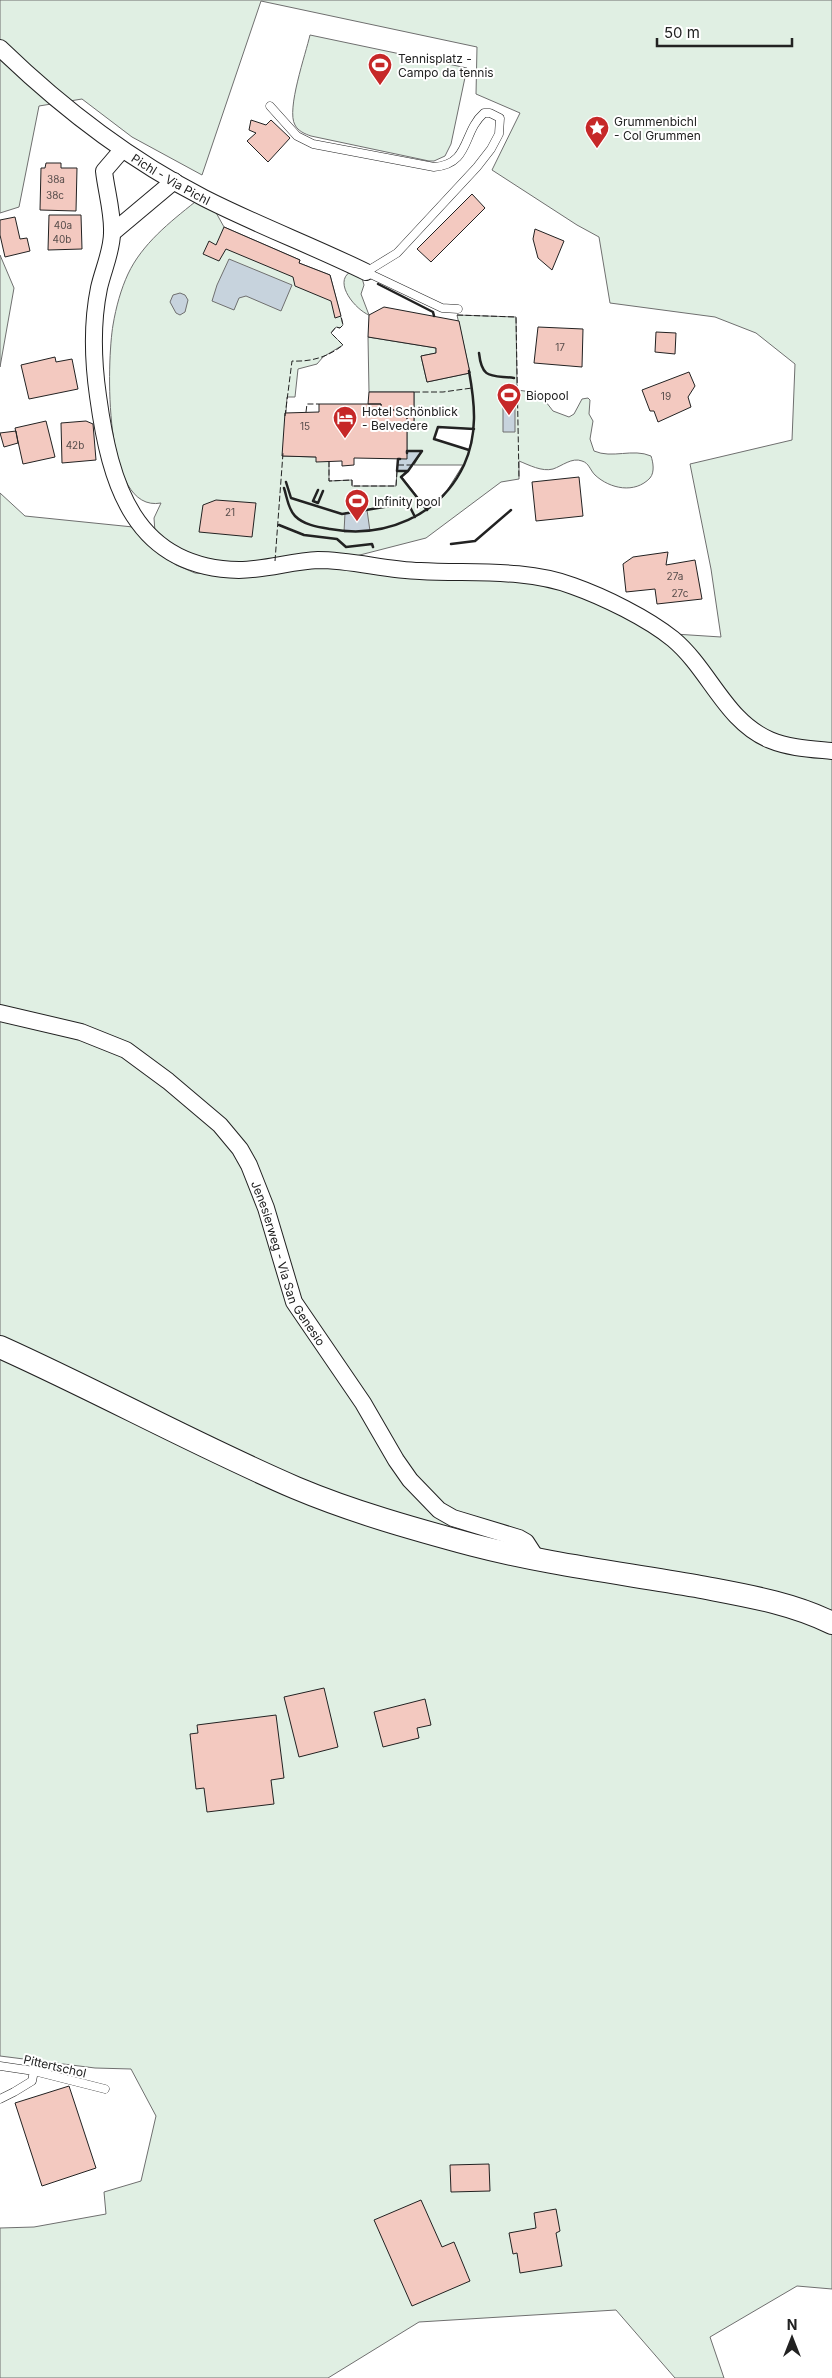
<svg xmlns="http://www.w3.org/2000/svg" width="832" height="2378" viewBox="0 0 832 2378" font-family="Inter,sans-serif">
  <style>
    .green { fill: #e0efe3; stroke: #6f6f6f; fill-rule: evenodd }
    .water { fill: #c7d3dd; stroke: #6f6f6f }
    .building { fill: #f3c9c0; stroke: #222 }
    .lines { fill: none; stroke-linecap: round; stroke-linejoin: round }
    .service-casing { stroke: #222; stroke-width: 9 }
    .minor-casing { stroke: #222; stroke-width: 18 }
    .secondary-casing { stroke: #222; stroke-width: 24 }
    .service { stroke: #fff; stroke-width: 8 }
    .minor { stroke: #fff; stroke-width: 16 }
    .secondary { stroke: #fff; stroke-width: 22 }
    .fence { stroke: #222; stroke-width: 1; stroke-dasharray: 6 2.5; stroke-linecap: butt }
    .wall { stroke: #222; stroke-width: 2.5 }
    .labels { text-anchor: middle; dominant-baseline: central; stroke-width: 4; stroke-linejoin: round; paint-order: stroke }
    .number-label { font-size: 10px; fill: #564c4a }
    .poi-label { font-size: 12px; fill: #222; stroke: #fff; text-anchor: start }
    .street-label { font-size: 12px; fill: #222; stroke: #fff }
  </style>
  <rect width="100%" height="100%" fill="#fff"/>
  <!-- green -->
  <path class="green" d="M0,0H832V2289L797,2286L710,2337L724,2378H675L616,2310L419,2322L328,2378H0V2228L34,2227L106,2214L104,2192L141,2181L156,2116L131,2069L95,2068L0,2056V493L25,516L133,527L161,554L176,565L195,573L220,575L304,565L535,582L562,588L659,633L721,637L711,569L690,464L792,440L795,364L756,333L715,317L610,303L599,237L577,225L492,170L520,113L476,94L477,47L261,1L202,175L132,137L82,99L39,106L19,207L0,213Z
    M310,35L467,68L451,144L445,156L434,161H429L311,136C305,134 298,131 295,125C286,110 306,53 310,35Z
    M195,202L214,209L224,227L300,260L299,263L330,275L343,325L340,328L336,327L331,333L343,345L323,357L317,364L298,369L295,397H287L283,456L316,457L329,461V481L352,480V486H396L397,471H408L402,477L428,510L443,497L463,465H414L422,451H407V428L414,427V392H369L368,337L436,348V353L421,356L427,382L470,373L457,315L516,317L517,390L532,392L546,402L553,411L569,417L574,414L582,399L588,398L590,400L589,414L593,421L590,439L594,451C612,459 633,448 651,456C653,462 655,472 650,478C635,494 610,489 595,475C590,470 589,463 582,461C572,457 562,466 553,469C542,472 529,465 519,461V479L501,482L426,538L356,556L242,564L217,561L183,552L155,532L154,518L161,503C102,514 107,360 113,325C116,307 121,289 128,274C142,244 170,222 195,202ZM438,427L474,429L469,450L434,439Z
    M0,255L14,288L0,367Z
    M350,272L362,278L364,285L361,294L369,315C356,310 333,283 350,272Z"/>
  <!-- water -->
  <path class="water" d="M229,259L292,285L281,311L246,296L239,298L234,310L212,301L217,285Z
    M180,293L185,295L188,300L185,312L180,315L176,313L170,302L173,295Z
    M503,400H515V432H503Z
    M407,451H422L408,471H397L398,459Z
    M367,510L370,531L344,532L345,513Z"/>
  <!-- building -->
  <path class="building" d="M251,120L266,125L271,120L290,138L268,162L247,141L256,133L249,130Z
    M46,163H61V168H77L76,211L40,210L41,168H45Z
    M472,194L485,208L431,262L417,249Z
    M49,215H81L82,249L48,250Z
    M15,217L20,239L27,238L30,251L5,257L0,235V220Z
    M224,227L300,260L299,263L330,275L341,316L335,318L331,301L295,286L293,277L226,249L219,261L203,254L209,241L216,245Z
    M535,229L564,241L552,270L538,258L533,239Z
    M384,307L459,321L470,373L427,382L421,356L436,353V348L368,337L369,315Z
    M538,327L583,329L582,367L534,363Z
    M656,332L676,333L675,354L655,352Z
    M55,357L56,362L72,359L78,389L29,399L21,365Z
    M689,372L695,386L688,397L691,407L658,422L654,411H650L642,390Z
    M369,392H414V427L407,428V410H381V404H368Z
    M319,404H381V410H407V459L354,458V465L342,466V461L316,462V457L282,456L285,413L319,412Z
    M46,421L55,457L23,464L15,428Z
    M86,421L93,424L96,460L62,463L61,423Z
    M16,431L18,443L4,447L0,433Z
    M579,477L583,516L536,521L532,482Z
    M216,500L256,503L252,537L199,532L203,505Z
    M668,552L666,565L695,560L702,599L657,604L655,589L626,592L623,564L633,557Z
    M324,1688L338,1747L299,1757L284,1697Z
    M425,1699L431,1725L417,1728L419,1738L383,1747L374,1712Z
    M276,1715L284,1778L271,1780L274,1804L207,1812L204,1788L196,1789L190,1734L198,1733L197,1725Z
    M69,2086L96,2168L42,2186L15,2103Z
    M489,2164L490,2191L451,2192L450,2165Z
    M421,2200L442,2247L454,2242L470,2281L412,2306L374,2220Z
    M556,2209L560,2231L556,2233L562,2266L520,2273L517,2253L513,2254L509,2233L536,2228L534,2213Z"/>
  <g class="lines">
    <defs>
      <path id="service" d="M270,106L297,136L313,144L434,167C471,164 462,132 484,113H490L500,118L499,134L491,149L477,167L397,253L366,272
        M366,272L442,308L458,309
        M0,2066L34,2071L105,2089
        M0,2099L14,2092L32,2081L34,2071"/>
      <g id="minor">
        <path id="s1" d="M0,48C61,107 128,159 204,198C257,225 313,246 366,272"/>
        <path d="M122,150L104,171C106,190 113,213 112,233C112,251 103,270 99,288C92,322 93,361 98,396C110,484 134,568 239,570C266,570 292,561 318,560C352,560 386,570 420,571C470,574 525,568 573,586C604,597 647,618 673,639C710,670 725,721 770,740C789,748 812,749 832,751"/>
        <path d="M112,233L174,181"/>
        <path id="s2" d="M0,1013L81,1032L126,1050L168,1081L220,1125L240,1149L249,1165L266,1208L294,1302L363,1403L396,1460L410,1480L439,1510L453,1518L519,1538L526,1542L537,1559"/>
      </g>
      <path id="secondary" d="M0,1347C100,1392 196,1445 296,1488C353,1512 414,1529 473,1545C546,1564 622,1573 696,1586C742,1595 790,1602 832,1623"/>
    </defs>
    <!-- service casing -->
    <use href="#service" class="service-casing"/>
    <!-- minor casing -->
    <use href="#minor" class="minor-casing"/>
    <!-- secondary casing -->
    <use href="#secondary" class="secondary-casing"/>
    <!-- service -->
    <use href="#service" class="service"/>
    <!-- minor -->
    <use href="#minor" class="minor"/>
    <!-- secondary -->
    <use href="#secondary" class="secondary"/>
    <!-- fence -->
    <path class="fence" d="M457,315L516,317L519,479
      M414,392H443L472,388
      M306,412L307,404H319
      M285,416L292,361C311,362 328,357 343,345L331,333L336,327L340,328L343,325L341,316
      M329,461V481L352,480V486H396L397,471H408
      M398,465H414
      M275,561L283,453"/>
    <!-- wall -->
    <path class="wall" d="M378,284L433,312L434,316
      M479,353C482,380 491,375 514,378
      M469,450L434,439L438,427L474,429
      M407,453V451H422L408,471
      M400,459H398L397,471H408L401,477L427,510
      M286,482L291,498L342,514L408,503L415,517
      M284,488C287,497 288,509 295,516C304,525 318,527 330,529C384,539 440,516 464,465C478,434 475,404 469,371
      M318,490L313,501L318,503L323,491
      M279,525L304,535L337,539L346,547L372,544L373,547
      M451,544L475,541L511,510"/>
  </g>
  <!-- icons -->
  <defs>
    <symbol id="stadium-pin" viewBox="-11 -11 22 30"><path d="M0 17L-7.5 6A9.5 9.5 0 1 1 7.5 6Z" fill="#c62828" stroke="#fff"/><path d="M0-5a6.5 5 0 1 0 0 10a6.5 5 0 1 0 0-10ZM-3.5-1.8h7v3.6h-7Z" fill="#fff"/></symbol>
    <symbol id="sight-pin" viewBox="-11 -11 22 30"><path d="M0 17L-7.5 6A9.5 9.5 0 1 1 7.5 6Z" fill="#c62828" stroke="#fff"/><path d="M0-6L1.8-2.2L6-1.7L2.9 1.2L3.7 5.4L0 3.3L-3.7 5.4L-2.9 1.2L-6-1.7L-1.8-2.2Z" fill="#fff"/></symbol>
    <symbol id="hotel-pin" viewBox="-11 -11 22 30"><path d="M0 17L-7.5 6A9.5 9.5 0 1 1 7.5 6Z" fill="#c62828" stroke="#fff"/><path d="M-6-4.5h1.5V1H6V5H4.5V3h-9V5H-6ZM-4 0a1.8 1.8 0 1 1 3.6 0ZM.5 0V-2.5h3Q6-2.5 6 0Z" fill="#fff"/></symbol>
  </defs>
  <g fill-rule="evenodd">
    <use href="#stadium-pin" x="366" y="51" width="28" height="38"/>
    <use href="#sight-pin" x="583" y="114" width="28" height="38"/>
    <use href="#stadium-pin" x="495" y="381" width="28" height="38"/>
    <use href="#hotel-pin" x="331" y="404" width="28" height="38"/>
    <use href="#stadium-pin" x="343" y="487" width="28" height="38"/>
  </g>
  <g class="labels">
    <!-- number labels -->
    <g class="number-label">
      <text x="56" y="179">38a</text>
      <text x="55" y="195">38c</text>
      <text x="63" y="225">40a</text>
      <text x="62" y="239">40b</text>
      <text x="560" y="347">17</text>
      <text x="666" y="396">19</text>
      <text x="305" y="426">15</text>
      <text x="75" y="445">42b</text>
      <text x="230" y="512">21</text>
      <text x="675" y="576">27a</text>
      <text x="680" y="593">27c</text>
    </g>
    <!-- poi labels -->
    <g class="poi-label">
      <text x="398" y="58">Tennisplatz -<tspan x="398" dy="14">Campo da tennis</tspan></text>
      <text x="614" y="121">Grummenbichl<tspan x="614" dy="14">- Col Grummen</tspan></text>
      <text x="526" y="395">Biopool</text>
      <text x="362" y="411">Hotel Schönblick<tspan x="362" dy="14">- Belvedere</tspan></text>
      <text x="374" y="501">Infinity pool</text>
    </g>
    <!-- street labels -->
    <g class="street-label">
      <text stroke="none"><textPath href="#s1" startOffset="216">Pichl - Via Pichl</textPath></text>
      <text stroke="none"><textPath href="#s2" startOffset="408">Jenesierweg - Via San Genesio</textPath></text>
      <text transform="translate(55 2066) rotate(13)">Pittertschol</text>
    </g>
  </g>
  <!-- north arrow -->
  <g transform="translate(792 2338)" stroke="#ffffff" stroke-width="4" paint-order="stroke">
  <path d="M0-4L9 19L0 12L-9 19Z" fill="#222222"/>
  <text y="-8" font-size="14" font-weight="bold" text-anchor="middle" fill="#222222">N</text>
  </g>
  <!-- scale -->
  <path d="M657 38v8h135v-8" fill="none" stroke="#222222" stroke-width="2.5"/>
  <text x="664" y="38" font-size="15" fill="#222222" stroke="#ffffff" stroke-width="4" paint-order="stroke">50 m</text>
</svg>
